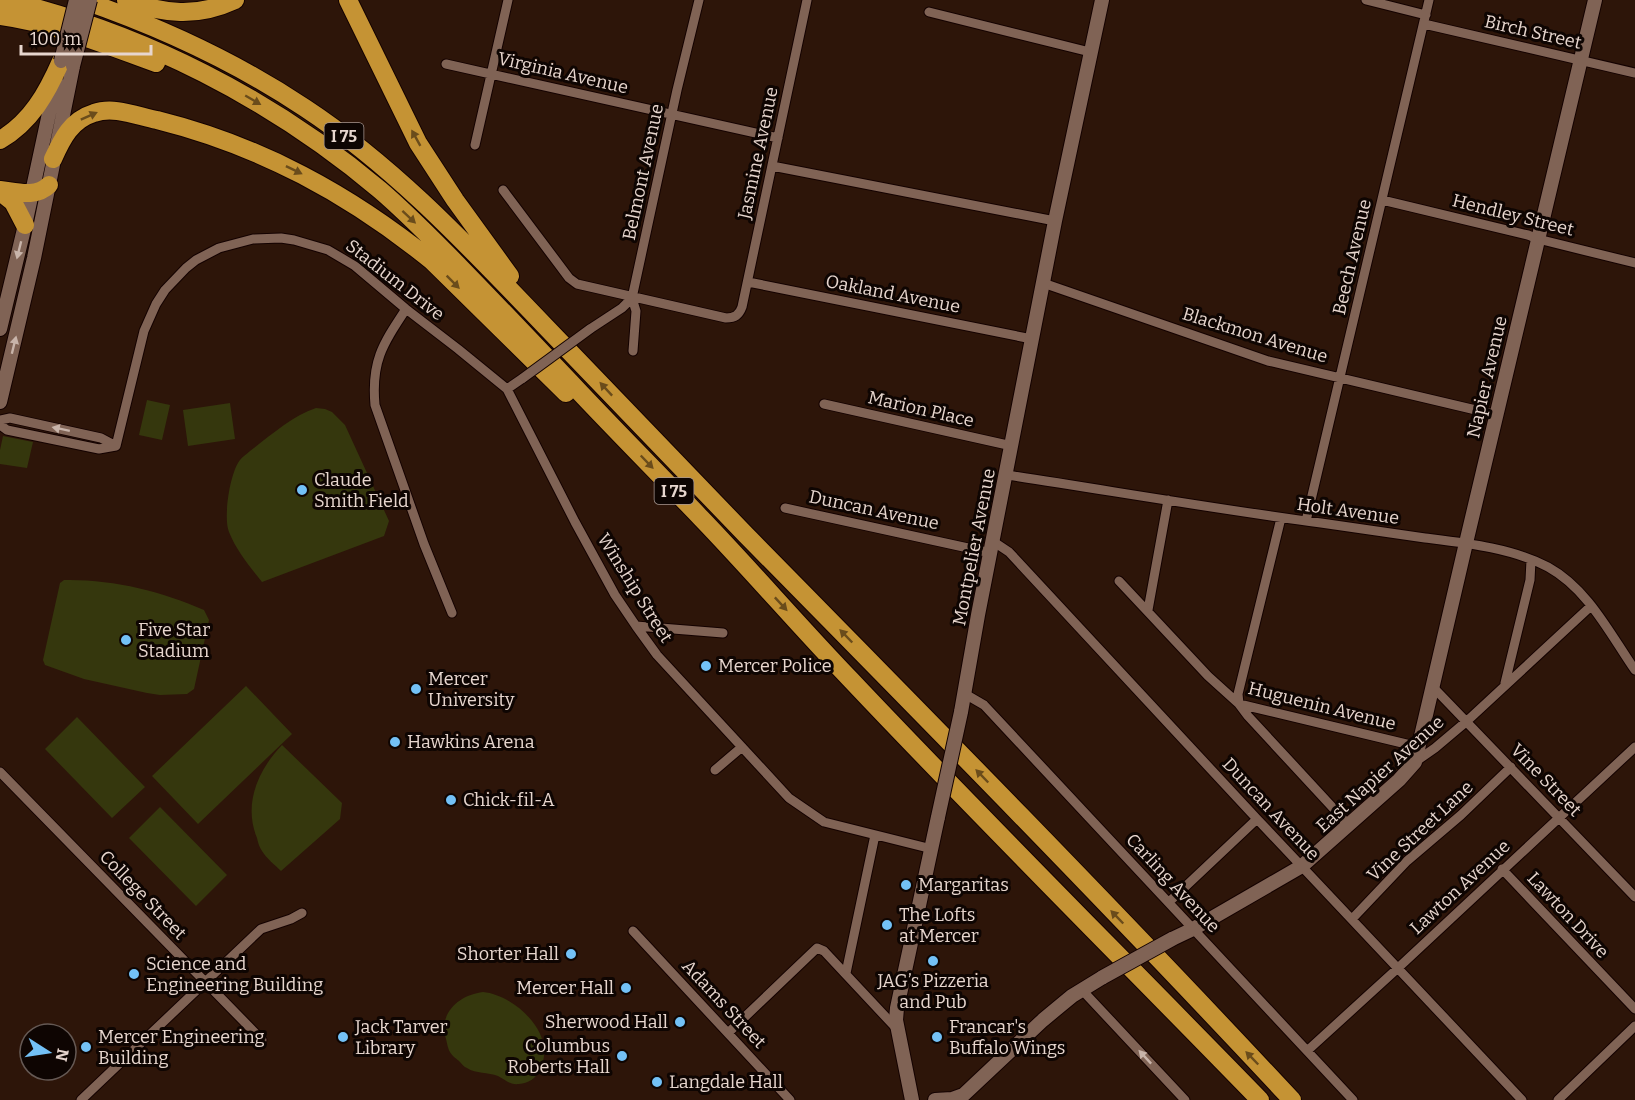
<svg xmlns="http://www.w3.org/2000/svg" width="1635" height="1100" viewBox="0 0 1635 1100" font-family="Bitter,serif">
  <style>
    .green { fill: #35370d }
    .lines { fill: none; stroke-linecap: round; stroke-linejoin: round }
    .street-casing { stroke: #140200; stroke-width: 11 }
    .secondary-casing { stroke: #140200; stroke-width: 16 }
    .highway-casing { stroke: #140200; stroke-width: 20 }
    .street { stroke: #806355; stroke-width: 9 }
    .secondary { stroke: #806355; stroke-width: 14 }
    .highway { stroke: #c59334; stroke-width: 18 }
    .street-bridge-casing { stroke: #140200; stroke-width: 11; stroke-linecap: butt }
    .secondary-bridge-casing { stroke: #140200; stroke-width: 16; stroke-linecap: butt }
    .street-bridge { stroke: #806355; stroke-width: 9 }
    .secondary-bridge { stroke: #806355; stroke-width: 14 }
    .oneway { fill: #6a4c1b }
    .oneway2 { fill: #c8b4aa }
    .poi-dot { fill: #73c1f6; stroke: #0e0502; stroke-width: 2 }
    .labels { text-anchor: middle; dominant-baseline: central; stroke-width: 6; stroke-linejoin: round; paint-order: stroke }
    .shield { fill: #0e0502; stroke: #a69791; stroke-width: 1.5 }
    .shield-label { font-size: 16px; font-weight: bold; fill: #e7d6ce }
    .street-label { font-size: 18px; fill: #e7d6ce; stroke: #0e0502 }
    .poi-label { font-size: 18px; fill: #e7d6ce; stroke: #0e0502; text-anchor: start }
  </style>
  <rect width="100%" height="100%" fill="#2d1509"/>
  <!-- green -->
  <path class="green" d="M147,400L170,405L162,440L139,435Z
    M230,403L235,439L188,446L183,410Z
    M316,408L325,409L332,412L345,425L389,521L384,536L262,582C250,567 236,550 229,532C223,518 230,472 240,460C242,457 247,454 250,451C270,436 292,416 316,408Z
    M3,436L33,442L27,468L0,464V450Z
    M64,580C112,579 161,591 204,610L209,620L194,689L187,694L160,695L147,693L84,679L45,665L43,660L60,583Z
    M246,686L292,734L198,824L152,776Z
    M77,717L145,787L112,818L45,749Z
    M282,745L342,803L340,819L281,871C275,865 266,858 262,851C259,847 258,842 257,838C243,804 258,770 282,745Z
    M160,807L227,875L196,906L129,838Z
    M483,992C515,995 558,1035 540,1069C536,1079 528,1083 519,1084C509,1085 506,1080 498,1076C488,1072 476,1074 467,1068C464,1067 462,1064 460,1062C457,1059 452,1056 450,1052C448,1049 447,1043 446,1039C438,1013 459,995 483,992Z"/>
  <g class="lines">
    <defs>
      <path id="street" d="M1366,0L1426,15
        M929,12L1090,52
        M1424,24L1635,73
        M446,64L778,138
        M475,145L508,0
        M772,166L1055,221
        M503,190L569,278L577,284L726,318C735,318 739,315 742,307L807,0
        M1382,200L1528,235L1538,239L1635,263
        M748,282L1032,339
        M1043,283L1268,361L1497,415
        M406,309C383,344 371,361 375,405L424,544L452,613
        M590,329L622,308L632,298
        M633,351L636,311L632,298L677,90L699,0
        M507,389L523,378
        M824,404L1012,446
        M0,420L10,418L101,438L116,446
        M0,425L7,430L99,449L116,446
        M116,446L144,331L156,304L165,290L186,268L196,260L219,248L253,239L281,238L294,240L328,250L355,266L406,309L458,349L507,389L575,522L615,595L636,626L657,655L789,798L824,822L932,849
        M1007,475C1112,491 1216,509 1321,523C1356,528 1390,533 1425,538C1465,543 1512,548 1548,567C1588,589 1610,634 1635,670
        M785,508L991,553
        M1281,518L1238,694L1239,704L1248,716L1334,809L1349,826
        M1306,521L1429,0
        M994,542L1009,552L1257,819L1522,1100
        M1119,581L1208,676L1239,704L1419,747
        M1148,610L1168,500
        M636,626L723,633
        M1505,683L1530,580L1531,560
        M1432,686L1635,897
        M965,694L984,705L1353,1100
        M1415,762L1435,748L1467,721L1591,606
        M715,770L742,747
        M0,772L262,1040
        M1502,869L1635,1009
        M1169,902L1257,819
        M1352,919L1407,861L1461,815L1511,767
        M633,931L790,1100
        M846,973L875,835
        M1082,990L1185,1100
        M728,1033L817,948L824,951L897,1029
        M1307,1051L1398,968L1635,747
        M81,1100L261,929L291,919L302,913
        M1558,1100L1635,1026"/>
      <path id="secondary" d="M0,329L25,225L56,81
        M0,402L34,258L73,66
        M961,712L978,615L1055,221L1102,0
        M1172,939L1193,929L1302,866L1399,780L1415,762L1466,543L1595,0
        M912,1100L896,1020L897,1008L938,817
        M935,1100L952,1099L963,1095
        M958,1100L1043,1020L1072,996L1103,977"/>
      <path id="highway" d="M5,0C143,33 272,99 380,190C408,214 434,241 460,267C497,305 534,344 571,383C614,429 658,473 701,518C752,571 800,627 851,680C985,822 1124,960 1260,1100
        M82,0C160,27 236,62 305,108C396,168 469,247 544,325C611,395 678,464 745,534C929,721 1113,908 1292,1100
        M126,0C164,14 196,18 235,0
        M348,0L418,143L455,200L510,276
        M0,16C53,23 106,45 156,63
        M0,140C31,122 47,93 61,61
        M53,159C62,139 71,120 94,113C114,106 137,116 157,120C261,146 349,194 432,261L566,393
        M0,190C17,192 36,198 49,185
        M0,192L13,202L25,225"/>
    </defs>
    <!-- street casing -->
    <use href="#street" class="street-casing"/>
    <!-- secondary casing -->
    <use href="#secondary" class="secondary-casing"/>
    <!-- highway casing -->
    <use href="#highway" class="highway-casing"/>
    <!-- street -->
    <use href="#street" class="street"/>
    <!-- secondary -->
    <use href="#secondary" class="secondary"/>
    <!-- highway -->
    <use href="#highway" class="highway"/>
    <defs>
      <path id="street-bridge" d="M523,378L590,329"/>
      <path id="secondary-bridge" d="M61,61L76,0
        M73,66L90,0
        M938,817L961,712
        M1103,977L1172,939"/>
    </defs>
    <!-- street-bridge casing -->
    <use href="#street-bridge" class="street-bridge-casing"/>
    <!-- secondary-bridge casing -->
    <use href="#secondary-bridge" class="secondary-bridge-casing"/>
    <!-- street-bridge -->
    <use href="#street-bridge" class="street-bridge"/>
    <!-- secondary-bridge -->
    <use href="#secondary-bridge" class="secondary-bridge"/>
  </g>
  <!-- one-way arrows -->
  <defs><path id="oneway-solid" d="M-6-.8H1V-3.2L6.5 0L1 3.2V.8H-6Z" transform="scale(1.5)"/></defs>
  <g class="oneway">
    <use href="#oneway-solid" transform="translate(253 100) rotate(30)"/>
    <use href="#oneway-solid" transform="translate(89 116) rotate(-24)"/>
    <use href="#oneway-solid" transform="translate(416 138) rotate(-119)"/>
    <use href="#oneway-solid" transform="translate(294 170) rotate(26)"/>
    <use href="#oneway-solid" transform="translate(409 217) rotate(43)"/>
    <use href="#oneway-solid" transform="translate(453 282) rotate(45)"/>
    <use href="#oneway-solid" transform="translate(606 389) rotate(-133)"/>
    <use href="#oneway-solid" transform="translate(647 462) rotate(46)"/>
    <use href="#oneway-solid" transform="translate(781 604) rotate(47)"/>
    <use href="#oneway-solid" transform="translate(846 636) rotate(-134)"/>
    <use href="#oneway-solid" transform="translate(982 776) rotate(-134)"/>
    <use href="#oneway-solid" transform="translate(1117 917) rotate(-134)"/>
    <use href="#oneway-solid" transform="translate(1252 1058) rotate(-134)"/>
  </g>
  <g class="oneway2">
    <use href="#oneway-solid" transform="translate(19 250) rotate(104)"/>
    <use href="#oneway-solid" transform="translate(14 345) rotate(-76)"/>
    <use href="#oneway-solid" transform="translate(61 429) rotate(-168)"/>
    <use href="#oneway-solid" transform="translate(1145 1057) rotate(-133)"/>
  </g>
  <!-- markers -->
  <g class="poi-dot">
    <circle cx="302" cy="490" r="6"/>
    <circle cx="126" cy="640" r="6"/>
    <circle cx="706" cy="666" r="6"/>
    <circle cx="416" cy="689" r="6"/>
    <circle cx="395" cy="742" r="6"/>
    <circle cx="451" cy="800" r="6"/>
    <circle cx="906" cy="885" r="6"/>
    <circle cx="887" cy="925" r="6"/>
    <circle cx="571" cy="954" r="6"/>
    <circle cx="933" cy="961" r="6"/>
    <circle cx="134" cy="974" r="6"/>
    <circle cx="626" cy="988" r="6"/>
    <circle cx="680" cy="1022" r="6"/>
    <circle cx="343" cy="1037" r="6"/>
    <circle cx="937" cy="1037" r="6"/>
    <circle cx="86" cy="1047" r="6"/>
    <circle cx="622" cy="1056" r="6"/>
    <circle cx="657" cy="1082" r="6"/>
  </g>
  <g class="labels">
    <!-- shield labels -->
    <g class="shield">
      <rect x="324.5" y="123" width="39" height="26" rx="4.5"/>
      <rect x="654.5" y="478" width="39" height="26" rx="4.5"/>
    </g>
    <g class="shield-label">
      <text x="344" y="136">I 75</text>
      <text x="674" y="491">I 75</text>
    </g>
    <!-- street labels -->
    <g class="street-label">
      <text transform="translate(1533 32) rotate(13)">Birch Street</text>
      <text transform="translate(563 73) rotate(13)">Virginia Avenue</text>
      <text transform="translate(758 153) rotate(-78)">Jasmine Avenue</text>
      <text transform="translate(643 172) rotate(-78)">Belmont Avenue</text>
      <text transform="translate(1513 215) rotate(14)">Hendley Street</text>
      <text transform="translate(1352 257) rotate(-77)">Beech Avenue</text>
      <text transform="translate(395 280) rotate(38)">Stadium Drive</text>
      <text transform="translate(893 294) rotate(11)">Oakland Avenue</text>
      <text transform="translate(1255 335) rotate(17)">Blackmon Avenue</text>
      <text transform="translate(1487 377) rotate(-77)">Napier Avenue</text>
      <text transform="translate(921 409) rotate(13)">Marion Place</text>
      <text transform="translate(874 510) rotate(12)">Duncan Avenue</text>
      <text transform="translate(1348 511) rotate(8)">Holt Avenue</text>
      <text transform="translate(974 547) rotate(-79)">Montpelier Avenue</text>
      <text transform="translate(635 588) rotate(58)">Winship Street</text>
      <text transform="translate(1322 706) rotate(14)">Huguenin Avenue</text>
      <text transform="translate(1380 774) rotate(-42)">East Napier Avenue</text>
      <text transform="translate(1546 780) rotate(46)">Vine Street</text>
      <text transform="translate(1271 809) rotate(47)">Duncan Avenue</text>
      <text transform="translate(1420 831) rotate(-43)">Vine Street Lane</text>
      <text transform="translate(1173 883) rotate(47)">Carling Avenue</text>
      <text transform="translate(1460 887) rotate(-43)">Lawton Avenue</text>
      <text transform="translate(143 895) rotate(46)">College Street</text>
      <text transform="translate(1568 915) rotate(47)">Lawton Drive</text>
      <text transform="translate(724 1004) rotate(47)">Adams Street</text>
    </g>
    <!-- poi labels -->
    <g class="poi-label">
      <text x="314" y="480">Claude<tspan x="314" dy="21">Smith Field</tspan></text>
      <text x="138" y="630">Five Star<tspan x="138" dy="21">Stadium</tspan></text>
      <text x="718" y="666">Mercer Police</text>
      <text x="428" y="679">Mercer<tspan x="428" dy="21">University</tspan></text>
      <text x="407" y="742">Hawkins Arena</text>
      <text x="463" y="800">Chick-fil-A</text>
      <text x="918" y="885">Margaritas</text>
      <text x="899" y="915">The Lofts<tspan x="899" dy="21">at Mercer</tspan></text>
      <text x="559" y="954" text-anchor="end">Shorter Hall</text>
      <text x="146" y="964">Science and<tspan x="146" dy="21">Engineering Building</tspan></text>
      <text x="933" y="981" text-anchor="middle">JAG’s Pizzeria<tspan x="933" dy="21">and Pub</tspan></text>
      <text x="614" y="988" text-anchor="end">Mercer Hall</text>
      <text x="668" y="1022" text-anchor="end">Sherwood Hall</text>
      <text x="355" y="1027">Jack Tarver<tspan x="355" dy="21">Library</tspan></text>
      <text x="949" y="1027">Francar's<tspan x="949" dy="21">Buffalo Wings</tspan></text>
      <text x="98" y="1037">Mercer Engineering<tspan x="98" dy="21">Building</tspan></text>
      <text x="610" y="1046" text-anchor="end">Columbus<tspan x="610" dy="21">Roberts Hall</tspan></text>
      <text x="669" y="1082">Langdale Hall</text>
    </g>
  </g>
  <!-- north arrow -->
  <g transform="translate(48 1052) rotate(102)"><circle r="28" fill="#0e0502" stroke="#655954" stroke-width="1.5"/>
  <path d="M0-4.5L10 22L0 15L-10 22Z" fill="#73c1f6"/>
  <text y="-9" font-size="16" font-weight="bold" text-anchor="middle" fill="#e7d6ce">N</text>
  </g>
  <!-- scale -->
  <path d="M21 45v9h130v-9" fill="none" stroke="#e7d6ce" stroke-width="3"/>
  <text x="30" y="45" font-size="18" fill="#e7d6ce" stroke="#0e0502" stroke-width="4.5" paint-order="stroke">100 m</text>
</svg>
